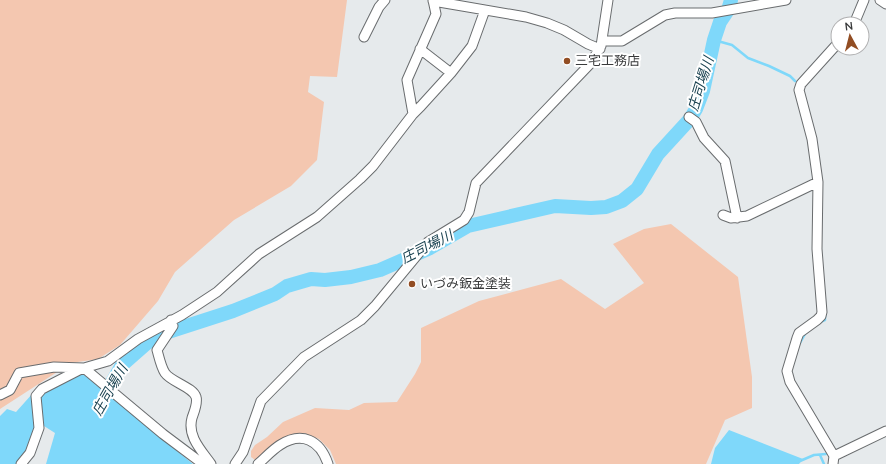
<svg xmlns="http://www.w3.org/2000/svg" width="886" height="464" viewBox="0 0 886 464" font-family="'Nunito Sans','Noto Sans JP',sans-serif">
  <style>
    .green { fill: #f4c7b0 }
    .water { fill: #7fd8fa }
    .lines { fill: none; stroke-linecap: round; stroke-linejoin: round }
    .stream { stroke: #7fd8fa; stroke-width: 2.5 }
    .river { stroke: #7fd8fa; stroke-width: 14 }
    .minor-casing { stroke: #696c6e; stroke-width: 11 }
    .minor { stroke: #fff; stroke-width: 9 }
    .poi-dot { fill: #924d23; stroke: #fff; stroke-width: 1.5 }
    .labels { text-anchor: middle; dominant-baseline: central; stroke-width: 4; stroke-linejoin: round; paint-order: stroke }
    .poi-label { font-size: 13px; fill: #393a3b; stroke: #fff; text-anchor: start }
    .water-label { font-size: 14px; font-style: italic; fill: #1b4351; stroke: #fff }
  </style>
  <rect width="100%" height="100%" fill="#e6eaec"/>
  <!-- green -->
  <path class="green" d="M0,0H347L337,77L310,76L308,92L324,102L317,160L291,186L234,220L175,272L158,301L120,345L98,359L71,363L0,409Z
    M671,224L738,277L752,377V408L725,420L706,464H336L330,450L319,439L304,433L280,441L255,460L251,457V451L255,445L267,437L283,422L315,408L349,410L364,403L397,402L415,374L421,362V328L479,301L561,279L605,309L644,283L613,244L644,229Z"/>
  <!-- water -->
  <path class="water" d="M83,374L193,464H46L55,433L44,426L40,398L48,388Z
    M33,393L36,429L26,451L16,464H0V416L7,409L16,412Z
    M729,430L803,459L799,464H711L715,448Z"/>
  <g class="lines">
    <!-- stream -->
    <path class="stream" d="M714,40L732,45L748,58L769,66L790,76L795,81
      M820,322L825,320V315
      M800,343L805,334
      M820,455L824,464
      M800,461L814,455L826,454"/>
    <!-- river -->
    <path class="river" d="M102,400L122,365L147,343L165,333L233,311L275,294L287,286L311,279L325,280L351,277L380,270L430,248L468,226L555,206L591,208L606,207L622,201L637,189L658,154L690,119L696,109L703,91L714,40L720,22L728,10L731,0"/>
    <defs>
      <path id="minor" d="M880,0L886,4
        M433,1L526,17L547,23L564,30L588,44L600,49
        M854,24L864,0
        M364,37L379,7L385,0
        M602,41H622L665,15L675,13H712L786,0
        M420,49L451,73
        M413,114L421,106L451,73L472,46L485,10
        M689,117L696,122L704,138L725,161L737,218
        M723,215L731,218L747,216L818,182
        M171,320L173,326L157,350C159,357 161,367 165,373C171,382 193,387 196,397C198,403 194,412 192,418C187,436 201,450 211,464
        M84,368L163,434L203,464
        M0,395L10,390L19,373L54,367L84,368L108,361L138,339L182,315L217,292L259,254L317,217L360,179L373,166L413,114L407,80L436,14L433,0
        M834,456L886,431
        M21,464L30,453L39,428L36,396L42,389L83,368
        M235,464L243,452L261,401L304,357L361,320L375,306L428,242L464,220L469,212L476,183L590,64L601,46L608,0
        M258,464C265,458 272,450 280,445C302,431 320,440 328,464
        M833,464L834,456L790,382L787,371L797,338L799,333L817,320L821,316L822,312L817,249L818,182L812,139L799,90L801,84L838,43"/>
    </defs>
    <!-- minor casing -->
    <use href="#minor" class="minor-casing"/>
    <!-- minor -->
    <use href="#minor" class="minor"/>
  </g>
  <!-- markers -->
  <g class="poi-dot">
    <circle cx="567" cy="61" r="4"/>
    <circle cx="412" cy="284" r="4"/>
  </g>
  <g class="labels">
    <!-- poi labels -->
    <g class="poi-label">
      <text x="575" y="61">三宅工務店</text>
      <text x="420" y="284">いづみ鈑金塗装</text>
    </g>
    <!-- water labels -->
    <g class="water-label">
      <text transform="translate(701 84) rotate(-73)">庄司場川</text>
      <text transform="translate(427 247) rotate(-27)">庄司場川</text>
      <text transform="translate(110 390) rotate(-60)">庄司場川</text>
    </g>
  </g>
  <!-- north arrow -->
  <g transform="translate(850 36) rotate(353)"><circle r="19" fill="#ffffff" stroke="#b0b0b1"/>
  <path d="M0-3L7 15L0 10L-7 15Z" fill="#924d23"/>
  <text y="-6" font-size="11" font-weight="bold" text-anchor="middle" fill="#393a3b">N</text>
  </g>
</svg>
